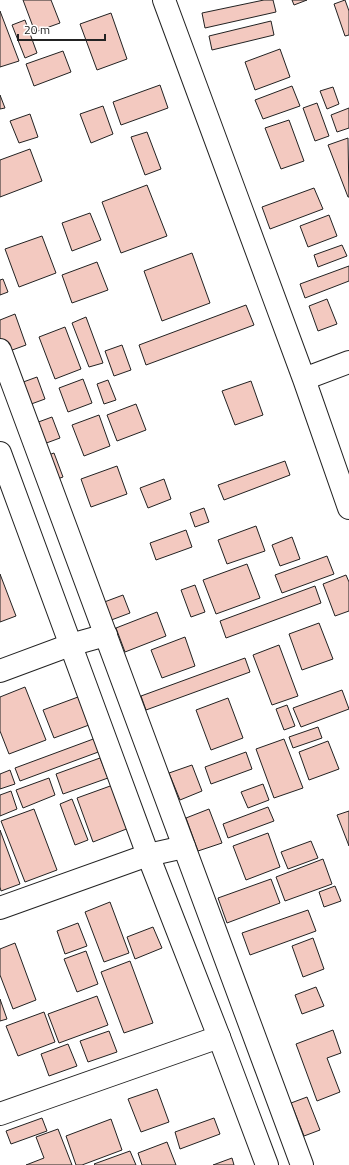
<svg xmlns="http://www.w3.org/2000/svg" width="349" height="1165" viewBox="0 0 349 1165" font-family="'Titillium Web',sans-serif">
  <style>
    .building { fill: #f3c9c0; stroke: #222 }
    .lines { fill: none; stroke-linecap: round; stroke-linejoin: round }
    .street-casing { stroke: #222; stroke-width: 24 }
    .secondary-casing { stroke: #222; stroke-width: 24 }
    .street { stroke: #fff; stroke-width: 22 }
    .secondary { stroke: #fff; stroke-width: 22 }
  </style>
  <rect width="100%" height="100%" fill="#fff"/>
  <!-- building -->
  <path class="building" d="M23,0H51L60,23L35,32Z
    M264,0H273L276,12L205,28L202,13Z
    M292,0H307L294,5Z
    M345,0L349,11V35L345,36L334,4Z
    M0,11L19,61L0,67Z
    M111,13L127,59L97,70L80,24Z
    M25,20L37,53L25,58L12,25Z
    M271,21L274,35L212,50L209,36Z
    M280,49L290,77L255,90L245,62Z
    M63,51L71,72L34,86L26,64Z
    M160,85L168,108L121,125L113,102Z
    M292,86L300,106L263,119L255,100Z
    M333,87L339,104L327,109L320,91Z
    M0,95L5,108L0,109Z
    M317,103L329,136L315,141L303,108Z
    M103,106L113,134L91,143L80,114Z
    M349,108V128L337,132L331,115Z
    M30,114L38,137L19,143L10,121Z
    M289,120L304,161L281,169L265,128Z
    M147,132L161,169L145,175L131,137Z
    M348,138L349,197H348L328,145Z
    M30,149L42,181L0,197V160Z
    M147,185L167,236L121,253L102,202Z
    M314,188L323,209L270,229L262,207Z
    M90,213L101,240L72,251L62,223Z
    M329,215L337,236L308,247L300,226Z
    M42,236L56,273L19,287L5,249Z
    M342,245L347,256L318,267L314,255Z
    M192,253L210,303L162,321L144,271Z
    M97,262L108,290L72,303L62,275Z
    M349,266V281L305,298L300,284Z
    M3,279L8,292L0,295V280Z
    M327,299L337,324L318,331L309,306Z
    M246,305L254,325L146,365L139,345Z
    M15,314L26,345L4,353L0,344V320Z
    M86,317L103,363L89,367L72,323Z
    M65,327L81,369L55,379L39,337Z
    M122,345L131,370L114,376L105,351Z
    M37,377L45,399L23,407L15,385Z
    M83,379L92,403L68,412L59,388Z
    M108,380L116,400L104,404L97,384Z
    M251,381L263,415L235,425L222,391Z
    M136,404L146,430L117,441L107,415Z
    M99,415L110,446L84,456L72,425Z
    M52,417L60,438L41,445L33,424Z
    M54,453L63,477L49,482L40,458Z
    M285,461L290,475L224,500L218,485Z
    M117,466L127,494L91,507L81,479Z
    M164,479L171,499L148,508L140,488Z
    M204,508L209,522L195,527L190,513Z
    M256,526L265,551L227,564L218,540Z
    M186,530L192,547L156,560L150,543Z
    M292,537L300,559L280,566L272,545Z
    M327,556L334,574L282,593L275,575Z
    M247,564L260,598L216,614L203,580Z
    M0,574L16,616L0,622Z
    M346,575L349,582V611L335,616L323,584Z
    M195,585L205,612L191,617L181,590Z
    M315,586L321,603L226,638L220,621Z
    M123,595L130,613L106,622L99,604Z
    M157,612L166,636L125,652L116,628Z
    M319,623L333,659L302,670L289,634Z
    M185,637L195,666L162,678L151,650Z
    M279,645L298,696L272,705L253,655Z
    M245,658L250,672L146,710L141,696Z
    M25,687L46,740L9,754L0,731V697Z
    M342,690L349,709L301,727L293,708Z
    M78,697L89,725L54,738L43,710Z
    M228,698L243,738L211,750L196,710Z
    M287,705L295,726L284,730L276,709Z
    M318,727L322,738L293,748L289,737Z
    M96,738L101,751L20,781L15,768Z
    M284,739L303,788L274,798L256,749Z
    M328,741L339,769L309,780L299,752Z
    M246,752L252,769L211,784L205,767Z
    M100,758L108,778L63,794L56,774Z
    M192,765L202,791L180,800L169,773Z
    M10,770L15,784L0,789V774Z
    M49,778L55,795L23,808L16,790Z
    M263,784L269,800L248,808L241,792Z
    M113,785L129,828L93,842L77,798Z
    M11,791L17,809L0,816V795Z
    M72,799L88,840L75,845L60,804Z
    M268,807L274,821L228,838L223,824Z
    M34,809L57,870L25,882L1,821Z
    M209,809L222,843L198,851L186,818Z
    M349,811V846L337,815Z
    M0,830L20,884L1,891L0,887Z
    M268,833L280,867L246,880L233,846Z
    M311,841L318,858L288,869L281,852Z
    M323,859L332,884L285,901L276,877Z
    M271,879L280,903L227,923L218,898Z
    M335,886L341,901L324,907L319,892Z
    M110,902L129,953L104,962L85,912Z
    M308,910L316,931L250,955L242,933Z
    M78,923L87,946L65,954L57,931Z
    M153,927L162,948L135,959L127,937Z
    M313,938L324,969L303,977L292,946Z
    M15,943L36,1000L13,1009L0,975V949Z
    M86,951L98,984L77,992L64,959Z
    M130,961L153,1023L124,1033L101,972Z
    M316,987L324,1006L302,1014L295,995Z
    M97,996L108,1025L59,1043L48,1014Z
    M0,999L7,1019L0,1021Z
    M44,1012L55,1042L18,1056L6,1026Z
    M333,1030L341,1053L327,1058L340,1092L317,1101L296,1044Z
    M109,1031L117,1052L88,1062L80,1041Z
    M68,1044L77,1066L49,1076L41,1054Z
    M157,1089L169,1122L141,1132L128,1099Z
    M307,1097L320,1130L304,1136L291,1103Z
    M42,1118L47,1131L11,1144L6,1131Z
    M214,1118L220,1134L180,1149L175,1132Z
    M111,1119L122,1150L82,1165H76L66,1136Z
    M58,1129L72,1165H26L44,1158L36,1137Z
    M167,1142L176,1165H142L138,1153Z
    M130,1151L136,1165H95L94,1164Z
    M232,1158L234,1165H213Z"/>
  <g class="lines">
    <defs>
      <path id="street" d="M164,0L304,379L349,508
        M304,379L349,362
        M0,671L70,645L106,635
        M0,908L148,855L184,847
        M0,1114L219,1037"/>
      <path id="secondary" d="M0,350L302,1165
        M0,453L148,855L219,1037L267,1165"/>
    </defs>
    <!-- street casing -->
    <use href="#street" class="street-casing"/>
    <!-- secondary casing -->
    <use href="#secondary" class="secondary-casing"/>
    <!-- street -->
    <use href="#street" class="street"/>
    <!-- secondary -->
    <use href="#secondary" class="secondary"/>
  </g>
  <!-- scale -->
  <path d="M18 34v6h87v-6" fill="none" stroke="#222222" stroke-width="2"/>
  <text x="24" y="34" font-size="12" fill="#222222" stroke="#ffffff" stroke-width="3" paint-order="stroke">20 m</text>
</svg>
